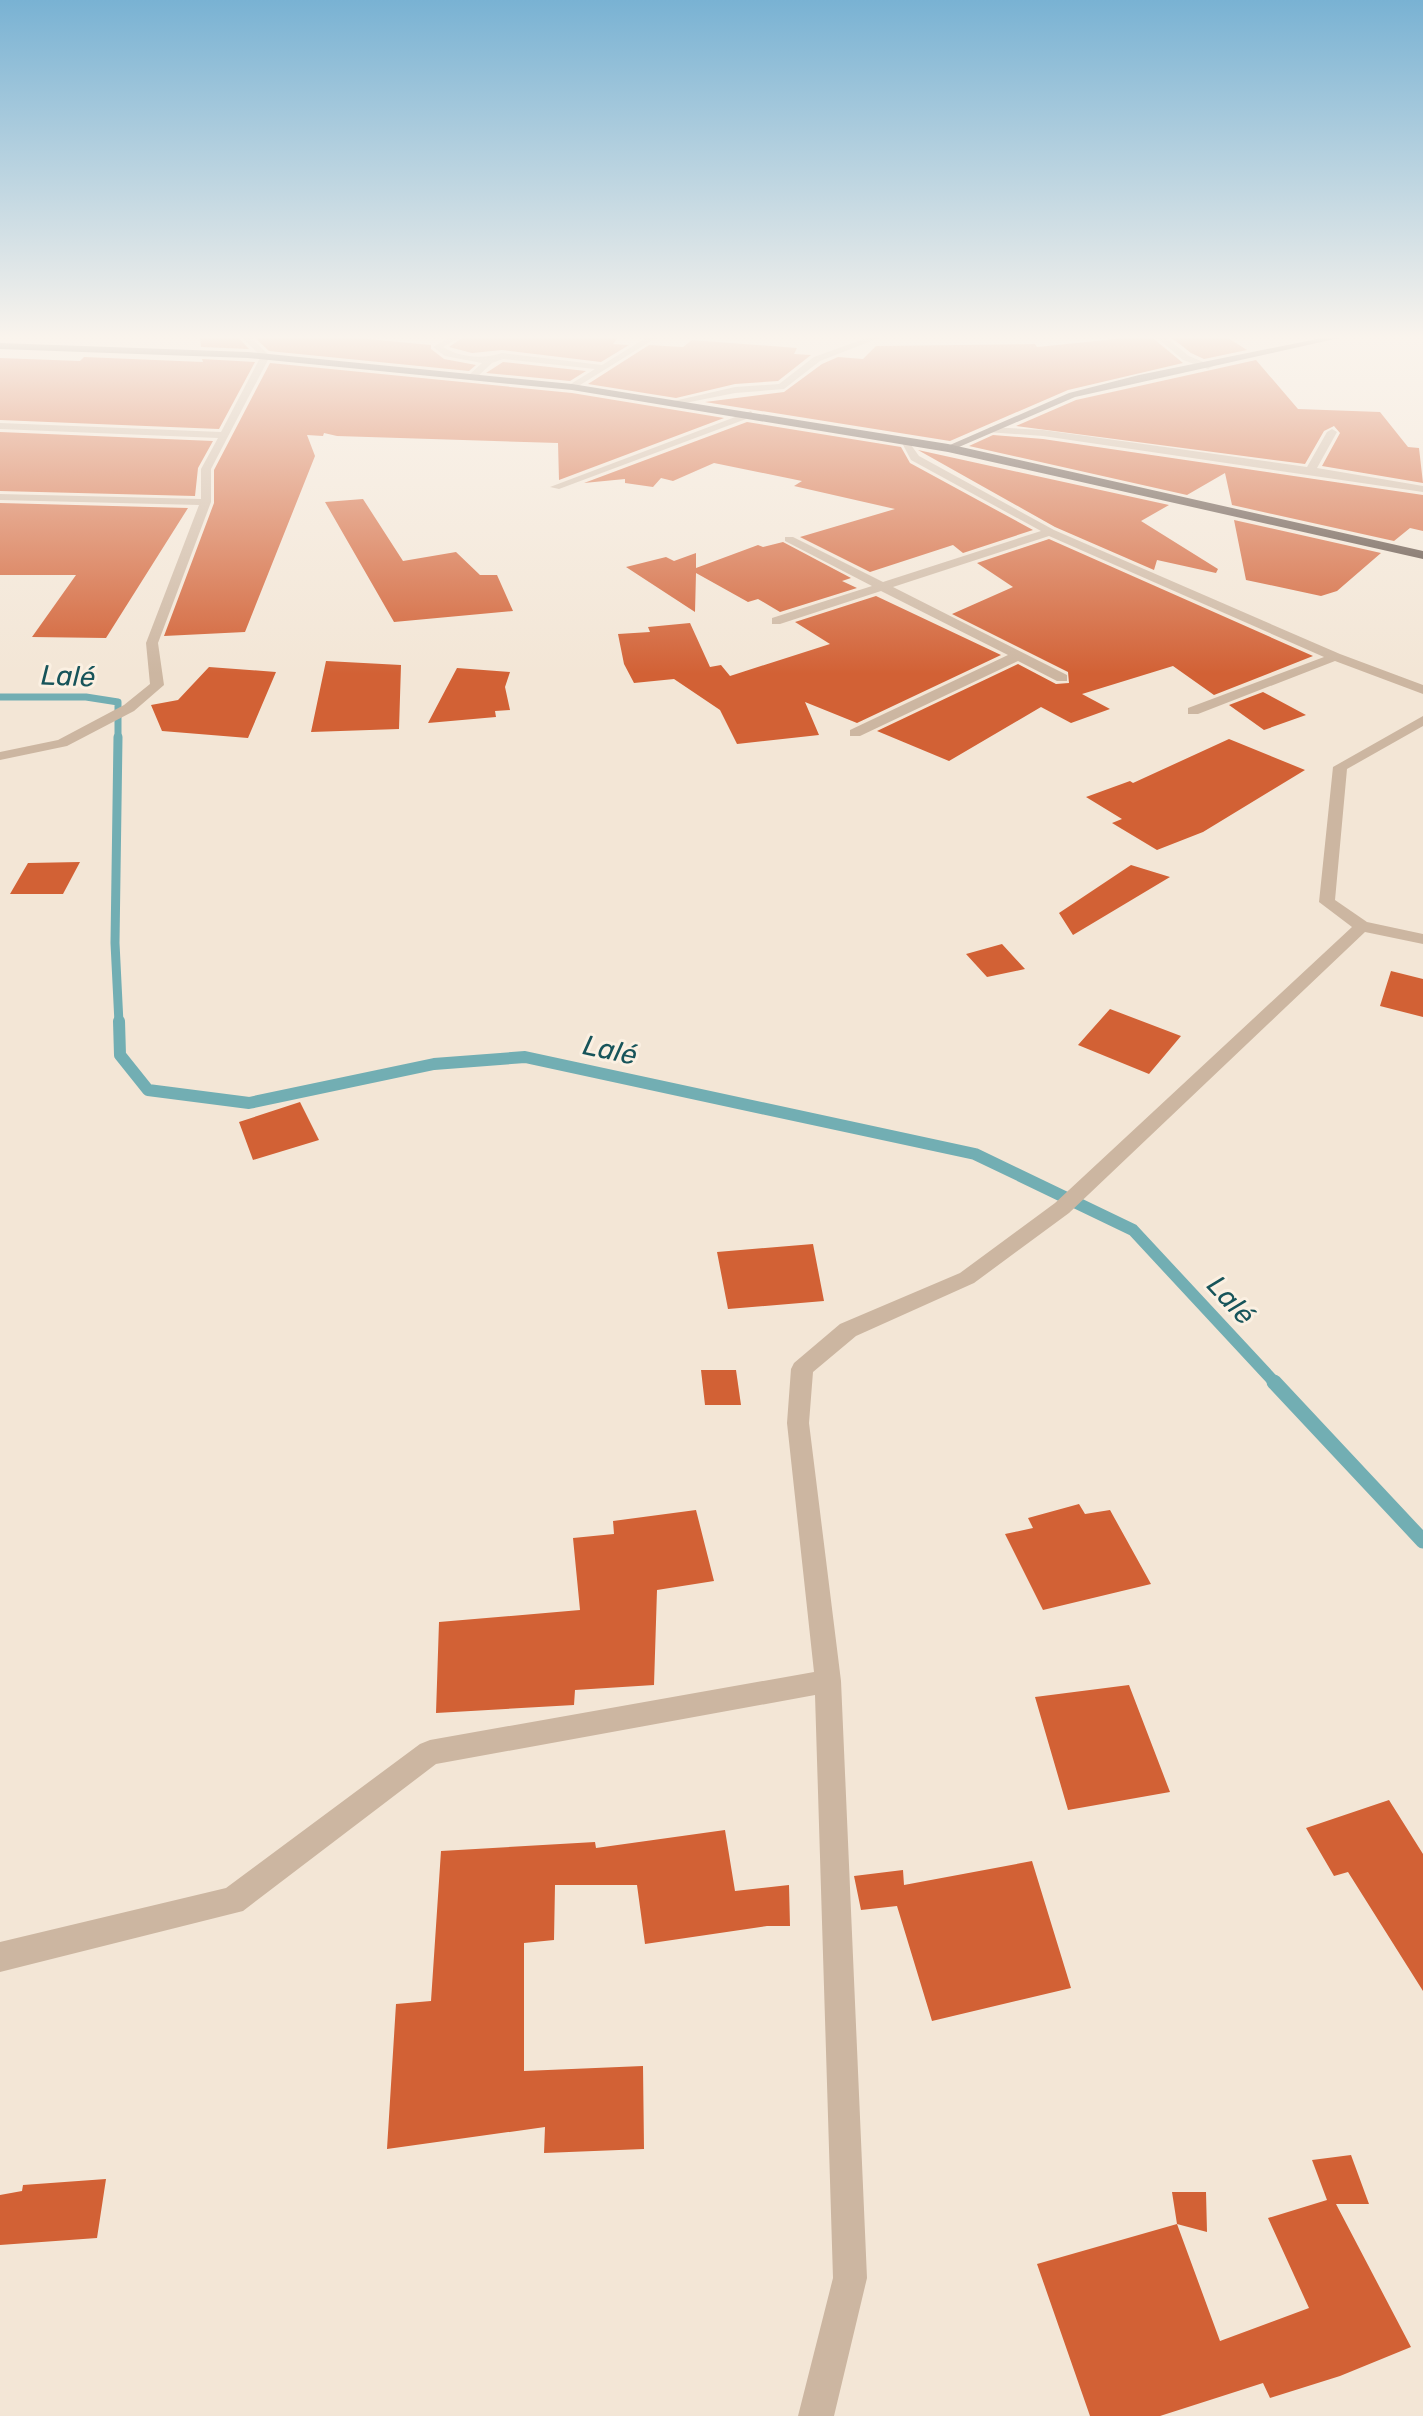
<svg xmlns="http://www.w3.org/2000/svg" width="1423" height="2416" viewBox="0 0 1423 2416" font-family="Rubik,sans-serif">
  <style>
    .lines { fill: none; stroke-linecap: round; stroke-linejoin: round }
    .stream-far3 { stroke: #72aeb3; stroke-width: 7 }
    .stream-far2 { stroke: #72aeb3; stroke-width: 9 }
    .stream-far1 { stroke: #72aeb3; stroke-width: 12 }
    .stream { stroke: #72aeb3; stroke-width: 15 }
    .building { fill: #d26135 }
    .minor { fill: #ccb6a1; fill-rule: evenodd }
    .major { fill: #796254; fill-rule: evenodd }
    .highway { fill: #57453b; fill-rule: evenodd }
    .labels { text-anchor: middle; dominant-baseline: central; stroke-width: 6; stroke-linejoin: round; paint-order: stroke }
    .water-label { font-size: 28px; font-style: italic; fill: #17545a; stroke: #fbf0e2 }
  </style>
  <rect width="100%" height="100%" fill="#f3e6d6"/>
  <g class="lines">
    <!-- stream-far3 -->
    <path class="stream-far3" d="M0,697H86L118,702V739"/>
    <!-- stream-far2 -->
    <path class="stream-far2" d="M118,737L115,943L119,1023"/>
    <!-- stream-far1 -->
    <path class="stream-far1" d="M119,1021L120,1055L148,1090L249,1103L434,1064L525,1057L975,1154L1133,1230L1276,1384"/>
    <!-- stream -->
    <path class="stream" d="M1274,1382L1423,1541"/>
  </g>
  <!-- building -->
  <path class="building" d="M200,336H237L249,349L201,347Z
    M253,336L357,338L431,345V349L444,359L476,365L469,371L269,351Z
    M465,336H619L613,344L629,345L601,362L502,350L472,353L449,347Z
    M1225,336L1247,350L1204,359L1191,353L1172,338Z
    M1135,337L1154,339L1183,363L1068,390L950,441L705,402L784,392L822,364L838,357L863,359L876,346L1035,344L1037,347Z
    M692,340L797,348L794,354L811,355L778,381L735,384L676,398L588,384L649,345L683,347Z
    M84,357L203,362L202,359L255,362L219,429L0,420V358L80,361Z
    M1256,360L1298,409L1380,412L1408,447L1419,448L1423,483L1322,466L1340,433L1334,426L1324,431L1305,464L1016,426L1076,400Z
    M503,362L586,371L570,381L486,373Z
    M270,363L572,393L724,418L559,480L558,443L337,436L324,433L323,436L307,435L315,456L245,632L164,636L214,503V470Z
    M747,422L901,447L910,463L1033,530L963,553L953,545L870,572L800,537L895,509L794,486L802,481L714,463L673,481L661,478L653,487L625,483V479L584,483Z
    M0,432L213,441L198,468L195,496L0,491Z
    M993,435L1043,439L1423,495V531L1410,528L1394,541L1232,505L1225,473L1187,495L969,446Z
    M918,450L1169,505L1141,521L1218,569L1216,573L1157,560L1154,570L1055,527Z
    M363,499L403,561L456,552L480,575H497L513,611L394,622L325,502Z
    M0,503L188,508L106,638L32,637L76,575H0Z
    M1234,520L1381,553L1337,591L1321,596L1246,580Z
    M1049,539L1313,656L1214,695L1173,666L1082,694L1110,709L1071,723L1041,707L949,761L877,731L1018,664L1056,684L1069,683L1068,672L952,614L1013,587L977,563Z
    M783,542L851,578L842,581L857,588L780,612L758,599L748,602L696,573L695,612L626,567L666,557L674,561L696,553V568L758,545L763,547Z
    M876,596L1001,655L857,723L805,702L819,735L737,744L720,710L674,679L634,683L624,664L618,634L650,632L648,627L690,623L710,667L721,665L730,676L830,644L795,622Z
    M326,661L401,665L399,729L311,732Z
    M209,667L276,672L248,738L162,731L151,705L178,700Z
    M457,668L510,672L505,687L510,710L495,711L496,717L428,723Z
    M1263,692L1306,715L1264,730L1229,705Z
    M1229,739L1305,770L1203,832L1157,850L1112,823L1122,819L1086,797L1130,781L1133,783Z
    M80,862L63,894H10L28,863Z
    M1131,865L1170,877L1073,935L1059,913Z
    M1002,944L1025,969L987,977L966,954Z
    M1391,971L1423,979V1017L1380,1006Z
    M1110,1009L1181,1036L1149,1074L1078,1045Z
    M300,1102L319,1140L253,1160L239,1122Z
    M813,1244L824,1301L728,1309L717,1252Z
    M701,1370H736L741,1405H705Z
    M1079,1504L1085,1514L1110,1510L1151,1584L1043,1610L1005,1534L1033,1528L1028,1518Z
    M696,1510L714,1581L657,1590L654,1685L575,1690L574,1705L436,1713L439,1622L580,1610L573,1538L614,1534L613,1521Z
    M1129,1685L1170,1792L1068,1810L1035,1697Z
    M1389,1800L1423,1854V1991L1348,1872L1334,1876L1306,1828Z
    M725,1830L735,1891L789,1885L790,1926H767L645,1944L637,1885H555L554,1940L524,1943V2071L643,2066L644,2149L544,2153L545,2127L387,2149L396,2004L431,2001L441,1851L595,1842L596,1848Z
    M1032,1861L1071,1988L932,2021L897,1906L861,1910L854,1876L903,1870L904,1885Z
    M1351,2155L1369,2204H1336L1411,2347L1340,2376L1270,2398L1263,2383L1160,2416H1090L1037,2264L1177,2224L1220,2341L1309,2308L1268,2218L1327,2200L1312,2160Z
    M106,2179L97,2238L0,2245V2195L22,2191L23,2185Z
    M1172,2192H1206L1207,2232L1177,2224Z"/>
  <g class="lines">
    <!-- minor -->
    <path class="minor" d="M240,336H249L270,356L211,469V502L158,643L164,685L134,711L67,746L0,760V752L58,740L124,705L150,684L146,643L199,505L0,500V494L201,499V469L218,438L0,429V423L221,432L261,356Z
      M452,336H462L443,347C460,358 484,359 502,353L602,365L649,336H659L572,390L569,385L595,369L503,359L492,363L476,378H470V374L482,363L445,356L433,347Z
      M872,336H884L820,361L784,389L735,393L670,406L665,403L735,387L779,384L814,357Z
      M1155,336H1164L1189,356L1213,366L1208,369L1183,360Z
      M751,411L754,416L559,489L550,487Z
      M990,427L1043,430L1307,467L1327,432L1332,429L1337,432L1317,468L1423,486V492L1043,436L987,432Z
      M906,438L919,456L1054,530L1340,654L1423,685V694L1335,661L1198,714H1188V708L1324,657L1049,536L893,587L1067,675V681H1057L1018,661L860,736H850V730L1008,655L881,591L780,624H772V618L872,586L785,541V537H793L883,582L1041,531L911,460L901,441Z
      M1423,716V726L1347,769L1335,900L1367,922L1423,934V944L1365,932L1069,1213L974,1283L856,1336L813,1372L809,1423L841,1681L867,2278L834,2416H798L833,2278L815,1695L436,1764L243,1911L0,1972V1942L226,1888L420,1744L430,1740L814,1672L787,1423L791,1369L794,1363L840,1324L960,1273L1055,1203L1352,927L1319,902L1333,767Z"/>
    <!-- major -->
    <path class="major" d="M1332,336H1348L1075,397L952,450L943,448L1069,393L1139,375Z"/>
    <!-- highway -->
    <path class="highway" d="M0,343L248,352L572,384L948,444L1423,551V559L948,452L572,390L248,358L0,349Z"/>
  </g>
  <!-- sky -->
  <linearGradient id="sky" x2="0" y2="1"><stop stop-color="#79b2d3"/><stop offset="0.5" stop-color="#faf4ed"/><stop offset="1" stop-color="#faf4ed" stop-opacity="0"/></linearGradient>
  <rect width="1423" height="674" fill="url(#sky)"/>
  <g class="labels">
    <!-- water labels -->
    <g class="water-label">
      <text transform="translate(68 676) rotate(2)">Lalé</text>
      <text transform="translate(610 1050) rotate(12)">Lalé</text>
      <text transform="translate(1231 1300) rotate(47)">Lalé</text>
    </g>
  </g>
</svg>
